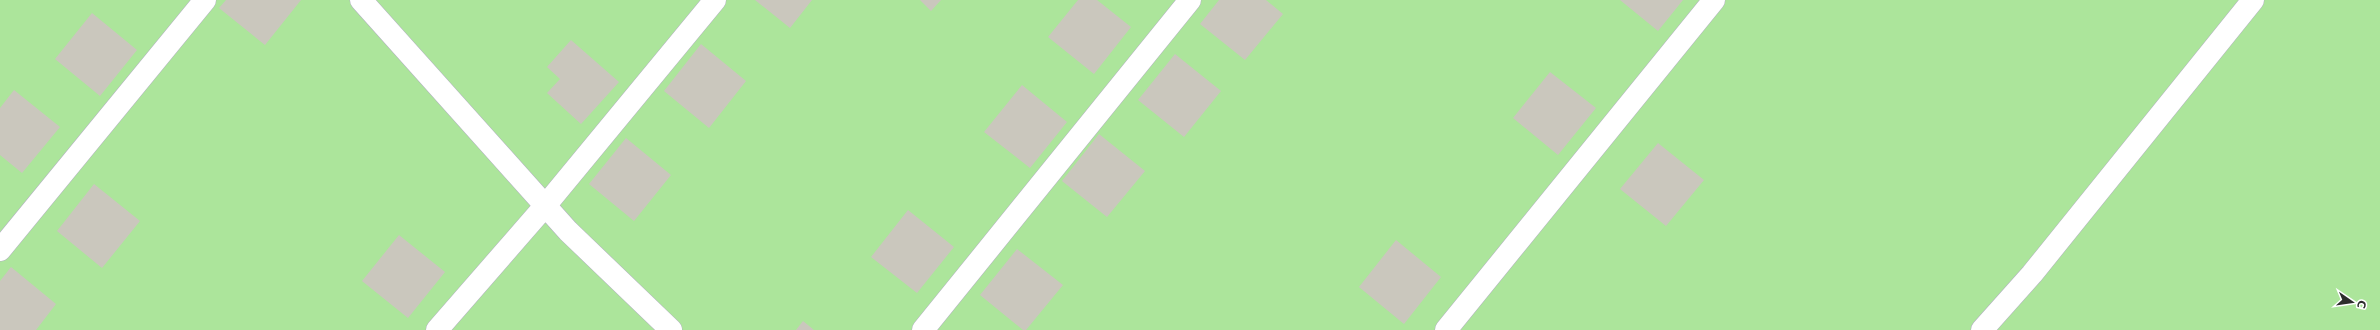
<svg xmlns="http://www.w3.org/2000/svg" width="2380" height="330" viewBox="0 0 2380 330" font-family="'DejaVu Sans',sans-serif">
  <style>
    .green { fill: #ace59b }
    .building { fill: #cac7bd }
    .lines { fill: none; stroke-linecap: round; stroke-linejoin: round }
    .street-casing { stroke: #b3b3c0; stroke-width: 23 }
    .street { stroke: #fff; stroke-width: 22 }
  </style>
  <rect width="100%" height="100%" fill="#eee9df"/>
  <!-- green -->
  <path class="green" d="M0,0H2380V330H0Z"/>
  <!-- building -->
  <path class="building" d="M226,0H301L265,45L219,8Z
    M755,0H812L790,28Z
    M920,0H941L931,11Z
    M1078,0H1097L1131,27L1094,74L1048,37Z
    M1219,0H1266L1283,14L1245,60L1200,24Z
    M1620,0H1683L1658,31Z
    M92,13L137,50L100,96L55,59Z
    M571,40L619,82L581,124L547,93L560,79L547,67Z
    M701,44L746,81L709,128L664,91Z
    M1175,54L1221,91L1184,137L1138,100Z
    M1550,72L1596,108L1558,155L1513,118Z
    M1022,85L1067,122L1030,168L984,132Z
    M14,90L60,127L22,173L0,155V108Z
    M1099,134L1145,171L1107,217L1062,181Z
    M626,138L671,175L634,221L589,184Z
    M1658,143L1704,180L1666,226L1620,189Z
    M94,184L140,221L102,268L57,231Z
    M908,210L954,247L917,293L871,257Z
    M399,235L445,272L408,318L362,281Z
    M1396,240L1441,277L1404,324L1359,287Z
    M1017,249L1063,285L1026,330H1023L980,295Z
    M11,267L56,304L36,330H0V281Z
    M803,321L814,330H796Z"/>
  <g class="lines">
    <defs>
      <path id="street" d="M361,0L568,231L671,330
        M0,250L205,0
        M437,330L545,206L715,0
        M923,330L1190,0
        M1446,330L1714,0
        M1982,330L2032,274L2253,0"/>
    </defs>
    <!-- street casing -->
    <use href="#street" class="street-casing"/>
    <!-- street -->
    <use href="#street" class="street"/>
  </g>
  <!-- north arrow -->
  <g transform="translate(2352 302) rotate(103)" stroke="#ffffff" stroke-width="3" paint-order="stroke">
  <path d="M0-3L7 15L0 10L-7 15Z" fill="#2d2d2d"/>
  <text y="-6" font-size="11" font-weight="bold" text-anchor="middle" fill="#2d2d2d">С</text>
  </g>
</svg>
